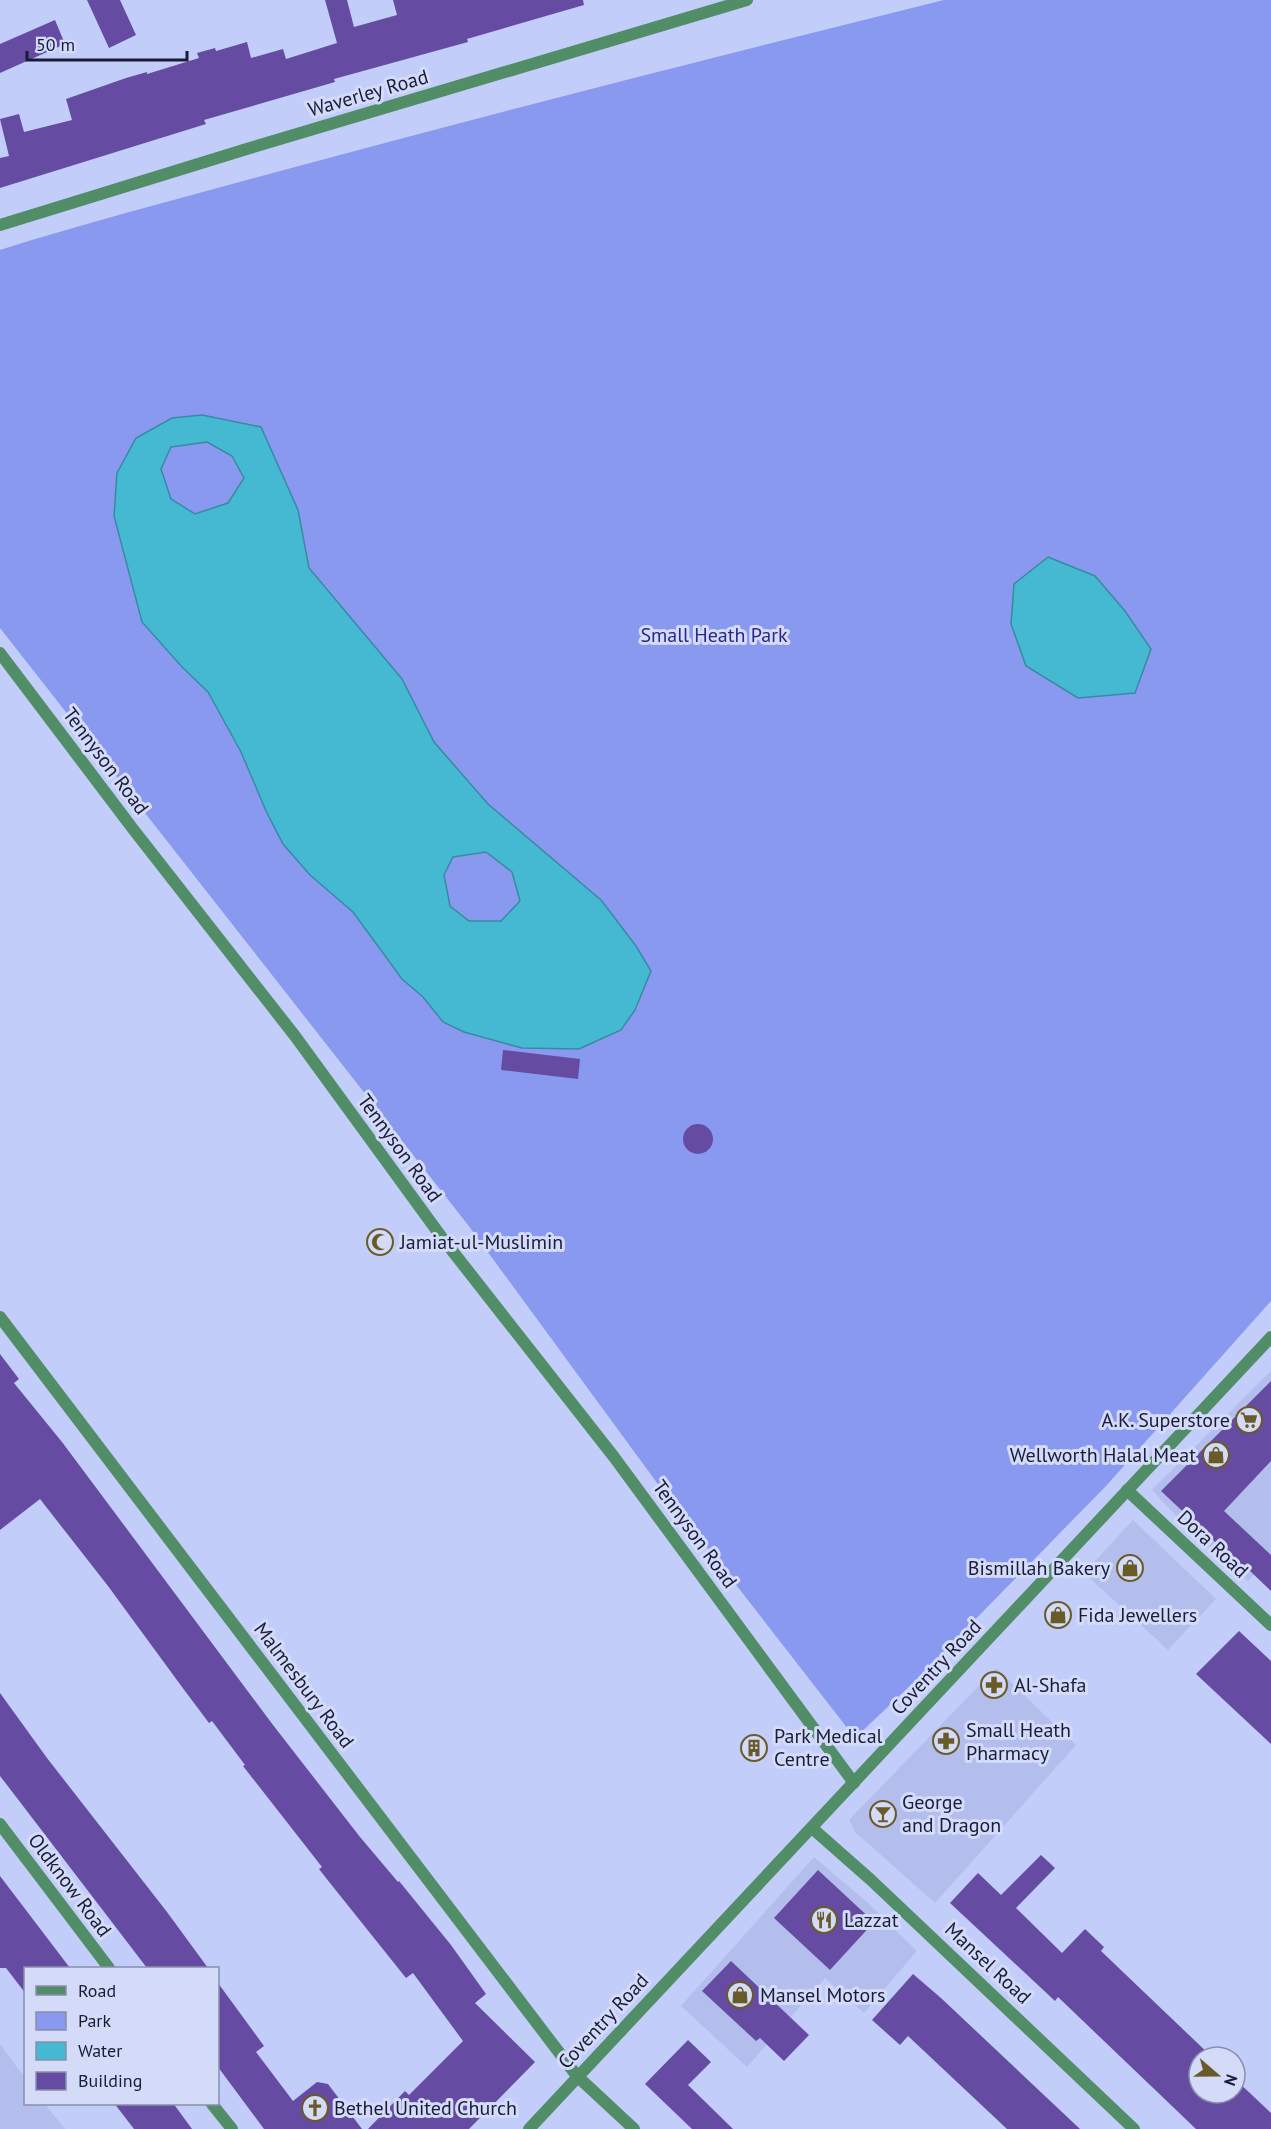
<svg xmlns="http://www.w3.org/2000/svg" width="1271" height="2129" viewBox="0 0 1271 2129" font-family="'PT Sans',sans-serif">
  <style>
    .built { fill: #b4beed }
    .green { fill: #8999ef }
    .water { fill: #46b9d2; stroke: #388aa4; stroke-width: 1.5; fill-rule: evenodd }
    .building { fill: #654ca2 }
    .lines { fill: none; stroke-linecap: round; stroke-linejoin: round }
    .minor { stroke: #518e67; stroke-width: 12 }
    .tertiary { stroke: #518e67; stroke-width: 12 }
    .labels { text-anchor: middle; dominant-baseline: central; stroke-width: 6; stroke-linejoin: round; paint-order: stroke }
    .street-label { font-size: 20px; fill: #181c37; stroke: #d4dbf9 }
    .park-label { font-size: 20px; fill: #28268d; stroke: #d4dbf9 }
    .poi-label { font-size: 20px; fill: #181c37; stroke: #d4dbf9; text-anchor: start }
  </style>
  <rect width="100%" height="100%" fill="#c3cdf9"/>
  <!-- built -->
  <path class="built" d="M1271,1371V1556L1248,1581L1180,1520L1152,1490Z
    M1133,1520L1216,1599L1168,1650L1084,1573Z
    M996,1668L1076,1745L935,1903L855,1832L849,1820Z
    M814,1857L868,1903L917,1951L864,2013L825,1978L747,2067L681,2006Z
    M0,2044L25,2078L26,2104H45L65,2129H0Z"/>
  <!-- green -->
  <path class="green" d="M944,0H1271V1301L1106,1486L915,1681L855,1738L660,1487L468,1225L0,628V250C89,222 179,199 269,174C493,113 718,56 944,0Z"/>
  <!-- water -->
  <path class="water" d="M202,415L261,427L298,510L309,568L402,679L434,742L488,804L601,900L636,946L651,971L635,1010L621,1030L579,1049L522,1048L464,1032L443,1022L423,997L402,979L353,912L310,875L283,844L266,811L241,752L208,692L182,667L142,622L114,516L117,473L136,438L172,418ZM207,442L232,456L244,478L228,503L195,514L171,499L161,469L171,447ZM486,852L512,872L520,901L501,921H469L450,906L444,875L453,857Z
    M1048,557L1095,576L1125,611L1151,649L1135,693L1078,698L1026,666L1011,624L1014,584Z"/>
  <!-- building -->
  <path class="building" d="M87,0H120L136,35L109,48Z
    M325,0H347L354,27L397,15L393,0H583L584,5L467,39L468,42L334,79L335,82L204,120L206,124L0,188V158L9,156L0,119L19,114L24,132L72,120L66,99L126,78L147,72V74L199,58L197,53L215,48L216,51L247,42L251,58L283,49L286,59L337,43Z
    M55,20L65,44L0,73V44Z
    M503,1050L580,1059L578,1079L501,1070Z
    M683 1139a15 15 0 1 1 30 0a15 15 0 1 1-30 0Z
    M0,1354L19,1379L14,1383L62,1442L273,1725L360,1837L398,1882L399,1881L451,1945L486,1994L475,2003L535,2062L469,2129H368L405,2091L409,2095L463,2041L413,1973L406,1978L326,1878L319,1869L322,1867L243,1766L245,1765L212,1721L209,1723L182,1687L108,1586L40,1499L0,1530Z
    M1271,1381V1461L1224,1511L1271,1555V1591L1249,1570L1247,1572L1161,1491Z
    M1239,1631L1271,1661V1744L1196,1674Z
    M0,1693L47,1758L167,1912L208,1968H147L7,1785L0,1776Z
    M1041,1855L1055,1868L1016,1908L1062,1953L1085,1929L1104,1947L1101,1951L1212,2057H1199V2093H1235V2079L1271,2113V2129H1196L1058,1997L1055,2001L950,1903L978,1873L1001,1895Z
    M818,1870L874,1922L830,1970L774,1918Z
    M0,1876L70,1968H26V1994L6,1968H0Z
    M731,1961L809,2035L784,2061L760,2038L756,2041L702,1991Z
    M913,1974L941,1998L1080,2129H1007L908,2036L900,2045L872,2020Z
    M218,1983L264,2046L256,2052L293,2101L317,2082L328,2084L362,2129H264L218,2067Z
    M688,2040L711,2062L688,2085L733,2129H692L645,2084Z
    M114,2103H173L192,2129H134Z"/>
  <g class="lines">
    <!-- minor -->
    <path class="minor" d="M0,653L133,829L295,1036L443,1239L614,1457L854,1783
      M0,1317L577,2076L634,2129
      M1127,1490L1271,1625
      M812,1828L871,1880L1134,2129"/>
    <!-- tertiary -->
    <path class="tertiary" d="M0,225L250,148L747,0
      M0,1824L109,1968
      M212,2104L232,2129
      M529,2129L1271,1337"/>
  </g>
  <!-- icons -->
  <defs>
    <symbol id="mosque-ring" viewBox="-11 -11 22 22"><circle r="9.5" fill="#d4dbf9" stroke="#695b28" stroke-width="1.5"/><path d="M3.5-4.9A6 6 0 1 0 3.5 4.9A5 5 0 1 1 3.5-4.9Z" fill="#695b28"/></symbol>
    <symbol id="supermarket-ring" viewBox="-11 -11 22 22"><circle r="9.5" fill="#d4dbf9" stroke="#695b28" stroke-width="1.5"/><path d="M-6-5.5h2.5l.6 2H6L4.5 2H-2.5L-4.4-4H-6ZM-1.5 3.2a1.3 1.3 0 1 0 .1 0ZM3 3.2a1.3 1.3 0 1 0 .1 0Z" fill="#695b28"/></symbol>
    <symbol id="shop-ring" viewBox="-11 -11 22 22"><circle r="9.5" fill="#d4dbf9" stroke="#695b28" stroke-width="1.5"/><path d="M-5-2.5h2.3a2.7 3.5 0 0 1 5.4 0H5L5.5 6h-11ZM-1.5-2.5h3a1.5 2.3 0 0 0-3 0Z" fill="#695b28"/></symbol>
    <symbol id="pharmacy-ring" viewBox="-11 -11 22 22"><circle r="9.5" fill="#d4dbf9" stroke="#695b28" stroke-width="1.5"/><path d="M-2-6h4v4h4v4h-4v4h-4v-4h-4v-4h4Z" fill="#695b28"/></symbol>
    <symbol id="building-ring" viewBox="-11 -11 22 22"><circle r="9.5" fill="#d4dbf9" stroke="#695b28" stroke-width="1.5"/><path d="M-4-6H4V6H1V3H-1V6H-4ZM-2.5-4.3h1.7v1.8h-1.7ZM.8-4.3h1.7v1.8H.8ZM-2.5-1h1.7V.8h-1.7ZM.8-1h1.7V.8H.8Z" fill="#695b28"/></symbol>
    <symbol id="bar-ring" viewBox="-11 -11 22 22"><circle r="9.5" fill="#d4dbf9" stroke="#695b28" stroke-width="1.5"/><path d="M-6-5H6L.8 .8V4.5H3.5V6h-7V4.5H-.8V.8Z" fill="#695b28"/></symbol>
    <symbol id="restaurant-ring" viewBox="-11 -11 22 22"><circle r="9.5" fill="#d4dbf9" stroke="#695b28" stroke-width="1.5"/><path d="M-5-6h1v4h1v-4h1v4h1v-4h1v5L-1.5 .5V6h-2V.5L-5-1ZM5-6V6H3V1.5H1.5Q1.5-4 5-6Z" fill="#695b28"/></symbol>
    <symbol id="church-ring" viewBox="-11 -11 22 22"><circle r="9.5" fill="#d4dbf9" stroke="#695b28" stroke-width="1.5"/><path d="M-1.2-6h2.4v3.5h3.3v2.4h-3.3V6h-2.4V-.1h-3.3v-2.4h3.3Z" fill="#695b28"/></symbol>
  </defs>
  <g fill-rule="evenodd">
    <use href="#mosque-ring" x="365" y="1227" width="30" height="30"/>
    <use href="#supermarket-ring" x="1234" y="1405" width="30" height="30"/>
    <use href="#shop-ring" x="1201" y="1440" width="30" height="30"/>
    <use href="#shop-ring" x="1115" y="1553" width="30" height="30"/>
    <use href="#shop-ring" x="1043" y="1600" width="30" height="30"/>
    <use href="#pharmacy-ring" x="979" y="1670" width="30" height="30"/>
    <use href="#pharmacy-ring" x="931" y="1726" width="30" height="30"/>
    <use href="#building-ring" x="739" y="1733" width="30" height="30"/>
    <use href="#bar-ring" x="868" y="1799" width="30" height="30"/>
    <use href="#restaurant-ring" x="809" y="1905" width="30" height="30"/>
    <use href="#shop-ring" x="725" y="1980" width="30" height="30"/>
    <use href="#church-ring" x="300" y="2093" width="30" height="30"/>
  </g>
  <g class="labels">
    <!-- street labels -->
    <g class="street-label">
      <text transform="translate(368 93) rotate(-16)">Waverley Road</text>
      <text transform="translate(106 761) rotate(53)">Tennyson Road</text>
      <text transform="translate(400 1148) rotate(54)">Tennyson Road</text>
      <text transform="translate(695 1534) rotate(54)">Tennyson Road</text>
      <text transform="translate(1213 1544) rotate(43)">Dora Road</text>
      <text transform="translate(936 1667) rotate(-47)">Coventry Road</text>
      <text transform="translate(304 1685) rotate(53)">Malmesbury Road</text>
      <text transform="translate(70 1885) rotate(53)">Oldknow Road</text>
      <text transform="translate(988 1963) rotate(43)">Mansel Road</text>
      <text transform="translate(603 2021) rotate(-47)">Coventry Road</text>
    </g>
    <!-- park labels -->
    <g class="park-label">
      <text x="714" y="635">Small Heath Park</text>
    </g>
    <!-- poi labels -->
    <g class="poi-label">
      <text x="400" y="1242">Jamiat-ul-Muslimin</text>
      <text x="1230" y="1420" text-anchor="end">A.K. Superstore</text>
      <text x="1196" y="1455" text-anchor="end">Wellworth Halal Meat</text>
      <text x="1110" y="1568" text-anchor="end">Bismillah Bakery</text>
      <text x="1078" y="1615">Fida Jewellers</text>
      <text x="1014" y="1685">Al-Shafa</text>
      <text x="966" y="1730">Small Heath<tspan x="966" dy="23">Pharmacy</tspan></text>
      <text x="774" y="1736">Park Medical<tspan x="774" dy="23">Centre</tspan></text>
      <text x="902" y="1802">George<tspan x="902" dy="23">and Dragon</tspan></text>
      <text x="844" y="1920">Lazzat</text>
      <text x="760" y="1995">Mansel Motors</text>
      <text x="334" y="2108">Bethel United Church</text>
    </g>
  </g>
  <!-- legend -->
  <rect x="24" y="1967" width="195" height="138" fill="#d4dbf9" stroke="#898fab" stroke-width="1.5"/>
  <rect x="36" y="1986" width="30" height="9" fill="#518e67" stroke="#898fab" stroke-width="1.5"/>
  <text x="78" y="1997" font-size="18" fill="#181c37">Road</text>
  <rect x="36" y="2012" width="30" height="18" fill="#8999ef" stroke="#898fab" stroke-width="1.5"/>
  <text x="78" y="2027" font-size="18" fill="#181c37">Park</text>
  <rect x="36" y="2042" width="30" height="18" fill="#46b9d2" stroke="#898fab" stroke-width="1.5"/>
  <text x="78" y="2057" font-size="18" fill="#181c37">Water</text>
  <rect x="36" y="2072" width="30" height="18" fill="#654ca2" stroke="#898fab" stroke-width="1.5"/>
  <text x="78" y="2087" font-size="18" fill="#181c37">Building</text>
  <!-- north arrow -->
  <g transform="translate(1217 2075) rotate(110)"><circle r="28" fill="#d4dbf9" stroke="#898fab" stroke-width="1.5"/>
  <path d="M0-4.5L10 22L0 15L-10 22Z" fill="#695b28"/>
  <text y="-9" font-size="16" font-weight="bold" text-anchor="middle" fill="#181c37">N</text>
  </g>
  <!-- scale -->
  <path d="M27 51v9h160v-9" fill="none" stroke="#181c37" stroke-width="3"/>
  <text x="36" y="51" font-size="18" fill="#181c37" stroke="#d4dbf9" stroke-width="4.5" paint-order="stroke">50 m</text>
</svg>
